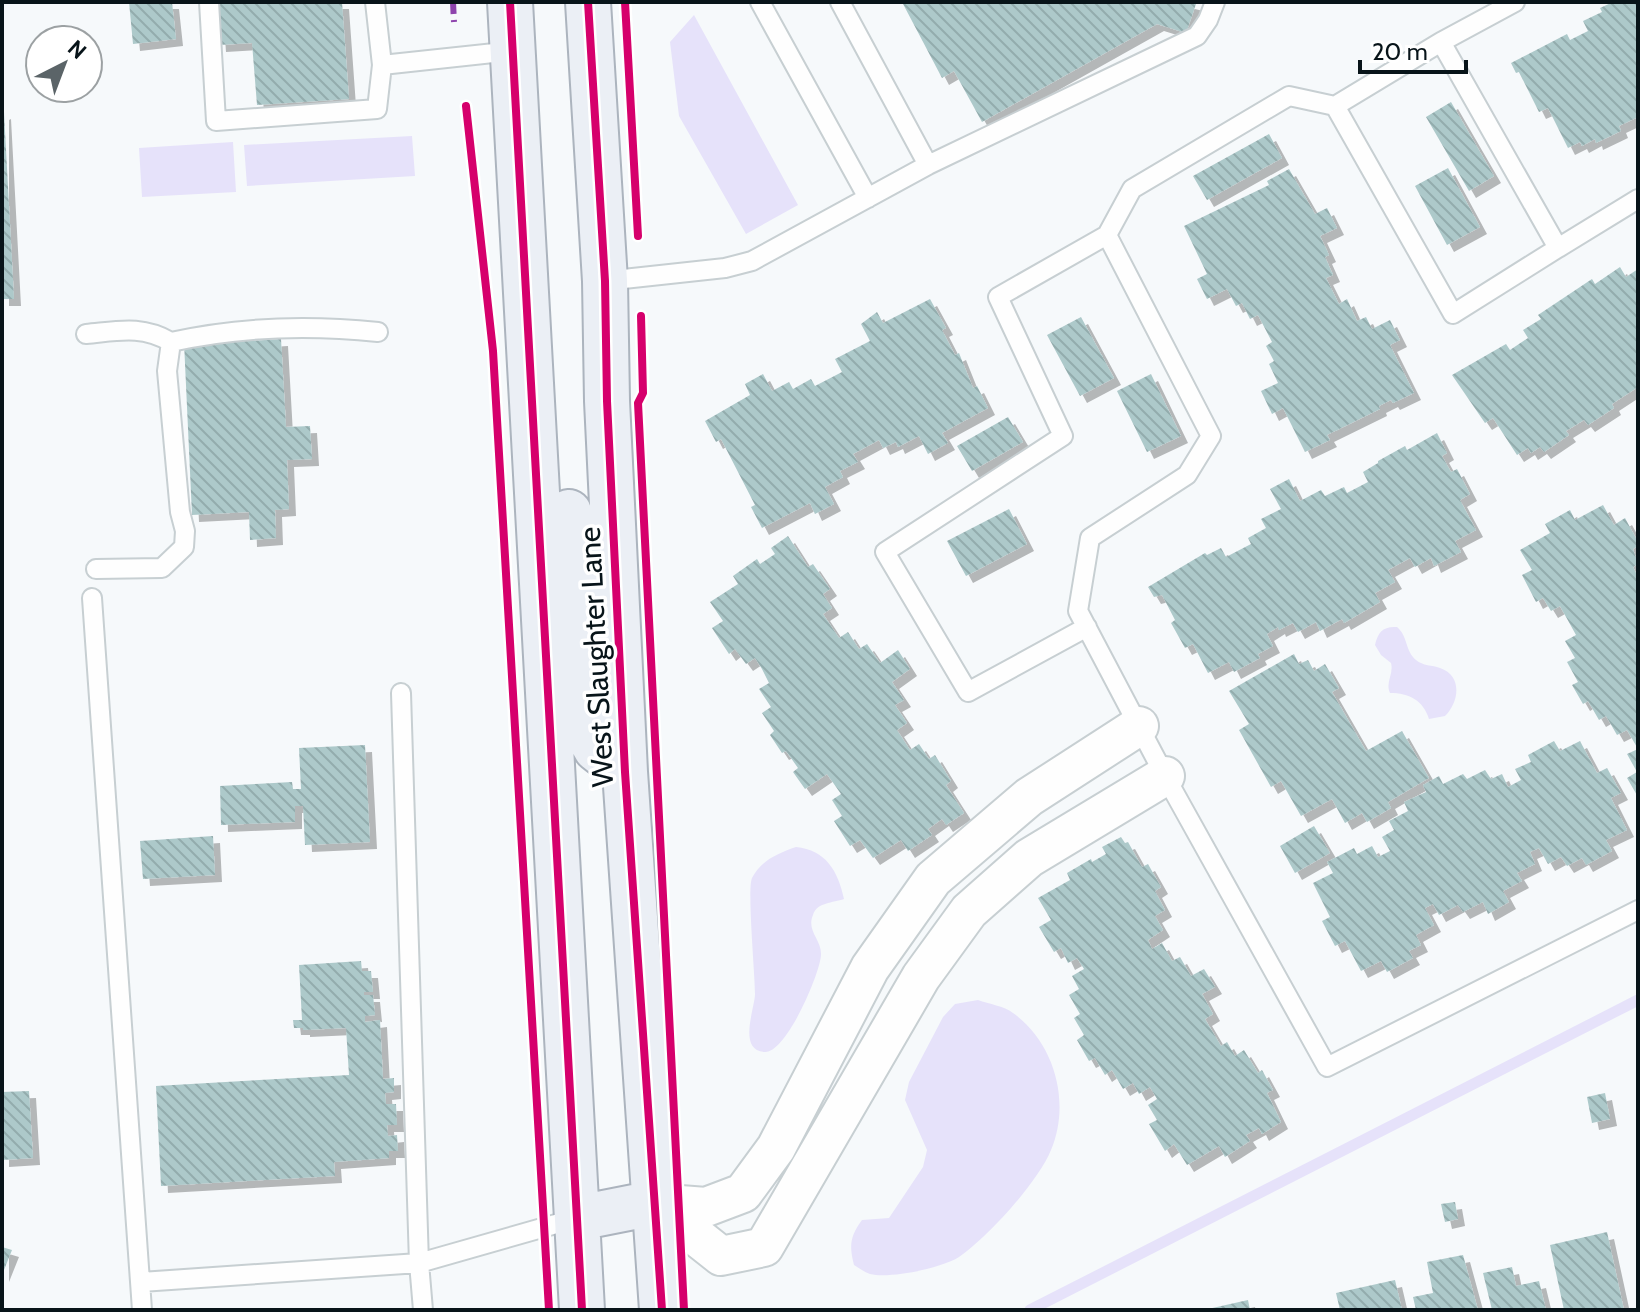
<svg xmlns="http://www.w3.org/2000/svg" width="1640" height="1312" viewBox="0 0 1640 1312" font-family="Cabin,sans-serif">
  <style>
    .water { fill: #e6e2fa }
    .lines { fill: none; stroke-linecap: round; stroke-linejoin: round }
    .stream { stroke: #e6e2fa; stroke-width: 11 }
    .building { fill: url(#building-back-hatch); filter: url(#shadow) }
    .service-casing { stroke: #c7cfd2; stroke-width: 22 }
    .minor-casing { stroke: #c7cfd2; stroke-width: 42 }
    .primary-casing { stroke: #acb4be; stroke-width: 48 }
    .service { stroke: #fefefe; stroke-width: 18 }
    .minor { stroke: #fefefe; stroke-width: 38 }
    .primary { stroke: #ebeff5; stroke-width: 44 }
    .quiet { stroke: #8e44ad; stroke-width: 6; stroke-dasharray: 12 6; stroke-linecap: butt }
    .cycleway-casing { stroke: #fff; stroke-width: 13 }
    .cycleway { stroke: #d6006c; stroke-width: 8 }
    .labels { text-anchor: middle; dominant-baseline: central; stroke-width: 7; stroke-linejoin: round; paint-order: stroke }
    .street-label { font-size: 30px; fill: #081419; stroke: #fff }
  </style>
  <defs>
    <pattern id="building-back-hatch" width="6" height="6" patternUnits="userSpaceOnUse" patternTransform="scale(2)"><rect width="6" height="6" fill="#adc9ca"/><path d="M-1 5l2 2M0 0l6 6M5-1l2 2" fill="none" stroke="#93acad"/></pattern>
    <filter id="shadow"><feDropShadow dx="7" dy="7" stdDeviation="0" flood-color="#0004"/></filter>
  </defs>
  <rect width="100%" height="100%" fill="#f6f9fb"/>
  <!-- water -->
  <path class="water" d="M694,15L798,205L746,234L679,116L670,42Z
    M412,136L415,176L247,186L244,145Z
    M233,142L236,192L142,197L139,148Z
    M1397,627C1408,636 1405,651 1416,660C1423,666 1432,665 1440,668C1463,676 1459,702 1445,716L1429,719C1423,700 1409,693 1390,693C1385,682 1394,674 1391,663L1381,655L1375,645C1378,632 1383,626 1397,627Z
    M796,847C826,850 838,871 844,899C833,903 817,902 813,915C806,931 822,940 821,955C820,974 786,1053 765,1052C737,1051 755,1008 755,994C755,974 747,889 752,878C761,860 779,853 796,847Z
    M978,1000C989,1004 1004,1006 1013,1013C1055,1043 1071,1103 1051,1150C1038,1182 988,1237 959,1257C942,1268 890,1279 870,1274C864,1272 859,1268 854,1265C849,1246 850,1236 862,1220L889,1218L923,1167L927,1150L905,1100L909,1082L943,1017L955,1004Z"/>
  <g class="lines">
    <!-- stream -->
    <path class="stream" d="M1030,1310L1638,1000"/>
  </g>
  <!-- building -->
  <path class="building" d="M129,2H172L176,39L133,44Z
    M216,2H342L349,99L257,105L252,43L219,45Z
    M902,2H1188L1196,4L1186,33L1157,24L982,122L954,71L942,78Z
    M1613,2H1638V117L1619,126L1621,131L1596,143L1595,139L1582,146L1580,142L1568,148L1548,108L1539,112L1519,72L1516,73L1511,63L1567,34L1570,40L1588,31L1583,21L1602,12L1600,8Z
    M1451,102L1494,176L1469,191L1426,117Z
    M4,112L14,299H2V113Z
    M1269,134L1282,158L1207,200L1193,176Z
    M1448,168L1480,227L1447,245L1415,186Z
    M1289,169L1315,214L1327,208L1337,228L1320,236L1329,255L1325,257L1333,275L1326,278L1339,304L1347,299L1357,321L1366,317L1372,329L1390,320L1400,340L1390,345L1414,393L1393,403L1391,400L1379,406L1380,409L1327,435L1330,440L1305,452L1283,408L1272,414L1261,391L1278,383L1269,364L1274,361L1266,346L1272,342L1258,315L1250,319L1242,303L1236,306L1227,289L1207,299L1197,279L1207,274L1184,226L1269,185L1267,181Z
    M1620,267L1626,277L1638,269V387L1612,404L1614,408L1588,425L1584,420L1566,431L1569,435L1544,452L1540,447L1531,453L1528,448L1517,455L1493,418L1485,423L1452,375L1506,344L1510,350L1528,338L1523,330L1541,319L1538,315L1592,279L1595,284Z
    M930,299L946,328L942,330L955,355L959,353L973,388L977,386L988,408L942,433L948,443L928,454L919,436L898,447L896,442L883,448L879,440L853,454L858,462L840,471L843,477L825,487L834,504L815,514L810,503L762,528L751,507L755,505L721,439L716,442L705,421L750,395L745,384L763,374L772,391L789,382L793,389L811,379L815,386L842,372L835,359L870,341L861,324L877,312L883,323Z
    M1081,317L1114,378L1080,396L1047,335Z
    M247,336L248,341L281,339L286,427L310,426L312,459L287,460L289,509L275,510L276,538L250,540L249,512L192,515L184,342Z
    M1151,374L1181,436L1147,452L1117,391Z
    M1008,417L1023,442L972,471L957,446Z
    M1437,433L1447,453L1442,456L1451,472L1457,469L1470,494L1460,500L1476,530L1455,541L1461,552L1434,566L1431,558L1415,567L1410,558L1388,570L1395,582L1375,593L1380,602L1344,623L1342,619L1320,631L1316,622L1298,632L1293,623L1279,630L1278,627L1267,634L1273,646L1258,654L1260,658L1234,672L1229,662L1208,673L1193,644L1185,648L1171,623L1175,620L1162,595L1154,597L1148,587L1205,553L1207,555L1221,548L1226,557L1251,544L1248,538L1266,528L1261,519L1281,509L1270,489L1289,479L1300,501L1321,490L1325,496L1344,487L1347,493L1368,482L1363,472L1378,463V461L1405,446L1407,450Z
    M1603,505L1614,525L1625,518L1638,542V546L1633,549L1638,564L1633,567L1638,577V797L1627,778L1637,772L1627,754L1638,749L1627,730L1617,735L1606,716L1599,720L1588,701L1583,704L1572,685L1578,682L1567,662L1575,658L1565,641L1576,635L1560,606L1551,611L1543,598L1536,602L1522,575L1532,570L1520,550L1550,533L1545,524L1570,510L1575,520Z
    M1009,509L1027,544L966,576L947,541Z
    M788,536L808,567L813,564L830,589L823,594L832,608L823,614L839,638L848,632L859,649L867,644L880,663L898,650L910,669L892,682L904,700L895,705L907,723L897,730L910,750L919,744L929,759L935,755L951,781L946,785L964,813L946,825L942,819L928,829L932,835L908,851L901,840L873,858L860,840L850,846L834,821L842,816L832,800L841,794L827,774L805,789L793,772L798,768L786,751L782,753L770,735L774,731L762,713L771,707L759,689L769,683L762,669L755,658L746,664L735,649L729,654L712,628L723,621L710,602L738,584L733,576L757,559L760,564L775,554L771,548Z
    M1294,654L1299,664L1308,660L1314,671L1325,664L1339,688L1332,692L1366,751L1402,731L1429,778L1388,802L1391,808L1367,822L1362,813L1345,823L1332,799L1301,816L1281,781L1271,787L1239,730L1249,724L1229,691Z
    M1554,741L1560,751L1580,741L1597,773L1607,768L1621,793L1611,798L1627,830L1606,840L1612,851L1586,865L1582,858L1567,866L1561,857L1548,864L1539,848L1530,852L1535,864L1517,873L1522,881L1503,891L1509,902L1488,914L1483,902L1463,912L1458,905L1439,915L1433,904L1425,908L1434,925L1416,935L1421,945L1409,951L1413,958L1387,972L1381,961L1361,971L1345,941L1335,946L1322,921L1330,917L1313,883L1333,873L1327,862L1354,848L1357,854L1372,846L1378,857L1390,851L1382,837L1394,830L1389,821L1408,811L1404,802L1426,792L1423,785L1439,776L1443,784L1463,774L1467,779L1485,770L1491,779L1502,774L1508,787L1521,780L1515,769L1531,762L1528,755Z
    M365,745L370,842L305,845L303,806H295V822L221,825L220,786L292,782L293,789H301L299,748Z
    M1314,826L1330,853L1295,873L1280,846Z
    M213,836L215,875L143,879L140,841Z
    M1121,837L1125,843L1128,842L1142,867L1148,864L1161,887L1155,891L1165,910L1155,916L1163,930L1148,940L1152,949L1162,943L1172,961L1180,957L1191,976L1204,969L1215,987L1202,994L1213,1014L1205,1019L1221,1046L1227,1042L1235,1056L1244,1050L1258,1073L1262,1070L1273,1090L1267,1093L1281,1122L1262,1134L1259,1128L1246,1135L1250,1141L1225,1157L1219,1146L1187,1165L1174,1144L1165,1151L1149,1124L1157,1120L1148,1105L1157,1099L1150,1087L1139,1094L1133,1083L1123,1089L1112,1070L1105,1075L1095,1058L1089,1061L1077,1040L1084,1035L1074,1018L1080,1014L1069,995L1079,989L1072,976L1084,969L1077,958L1068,963L1061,948L1054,952L1039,927L1051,920L1038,898L1070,880L1067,873L1091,859L1092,862L1106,854L1102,847Z
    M361,961L362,971H371L373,992H364V995H373L375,1015L365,1016V1022L380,1020L383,1079L394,1078V1092L385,1093L386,1104H396L397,1125H387L388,1136L397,1135L398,1151H389V1158L334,1162L335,1176L161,1186L156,1086L349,1075L346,1028L303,1030V1028H294L293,1020H302L299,965Z
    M29,1091L33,1158L2,1160V1092Z
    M1605,1093L1610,1119L1592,1123L1587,1097Z
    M1455,1202L1458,1219L1445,1222L1441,1204Z
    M1607,1232L1624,1310H1564L1550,1245Z
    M2,1247L12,1250L2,1275Z
    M1463,1255L1478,1310H1416L1413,1297L1433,1293L1427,1262Z
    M1512,1267L1516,1286L1539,1281L1546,1310H1492L1483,1273Z
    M1395,1280L1402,1310H1340L1336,1293Z
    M1248,1300L1250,1310H1208V1309Z"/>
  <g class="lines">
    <defs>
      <path id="service" d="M209,2L216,121L377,109L382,65L512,51
        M375,2L382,65
        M760,2L868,198
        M1441,42L1558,248L1638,199
        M1335,106L1453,314L1558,248
        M928,165L1197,36L1208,20L1215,2
        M1107,235L1211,436L1187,475L1090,538L1078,611L1165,776L1327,1067L1638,910
        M605,281L725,268L752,261L928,165L840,2
        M86,334C119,331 141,325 171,342
        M96,569L162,568L184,547L185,531L180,512L167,371L171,342C238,327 310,325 378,332
        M92,598L142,1310
        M1087,627L968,692L885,552L1063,436L998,297L1107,235L1132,189L1289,96L1335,106L1441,42L1515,2
        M401,693L419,1263L577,1218
        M141,1282L419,1263L423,1310"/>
      <path id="minor" d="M654,1203L721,1256L764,1247L921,977L969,911L1029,858L1165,776
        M654,1203L706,1207L743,1193L776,1148L870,968L933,879L1029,797L1139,726"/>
      <path id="primary" d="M510,2L582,1310
        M588,2L605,281L607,401L625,772L662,1310
        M569,512L584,728L596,749L625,772
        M578,1218L654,1203"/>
    </defs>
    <!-- service casing -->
    <use href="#service" class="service-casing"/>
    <!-- minor casing -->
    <use href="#minor" class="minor-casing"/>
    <!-- primary casing -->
    <use href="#primary" class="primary-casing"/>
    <!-- service -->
    <use href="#service" class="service"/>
    <!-- minor -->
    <use href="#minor" class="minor"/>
    <!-- primary -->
    <use href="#primary" class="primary"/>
    <!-- quiet -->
    <path class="quiet" d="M453,2L454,22"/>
    <defs>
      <path id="cycleway" d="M510,2L582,1310
        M588,2L605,281L607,401L625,772L662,1310
        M625,2L638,236
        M466,106L493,351L549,1310
        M641,316L643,393L638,403L684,1310"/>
    </defs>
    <!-- cycleway casing -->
    <use href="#cycleway" class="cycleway-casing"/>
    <!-- cycleway -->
    <use href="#cycleway" class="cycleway"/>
  </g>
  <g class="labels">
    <!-- street labels -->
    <g class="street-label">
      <text transform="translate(596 657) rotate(-93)">West Slaughter Lane</text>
    </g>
  </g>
  <!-- border -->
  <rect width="1640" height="1312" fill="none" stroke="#081419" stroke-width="8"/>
  <!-- north arrow -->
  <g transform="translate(64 64) rotate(42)"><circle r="38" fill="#ffffff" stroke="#9ca1a3" stroke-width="2"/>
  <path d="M0-6L14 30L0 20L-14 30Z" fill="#5b6468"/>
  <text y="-12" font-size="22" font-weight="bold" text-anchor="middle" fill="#081419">N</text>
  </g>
  <!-- scale -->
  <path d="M1360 60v12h106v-12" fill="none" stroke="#081419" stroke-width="4"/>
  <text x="1372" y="60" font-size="24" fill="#081419" stroke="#ffffff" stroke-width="6" paint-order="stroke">20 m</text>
</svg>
